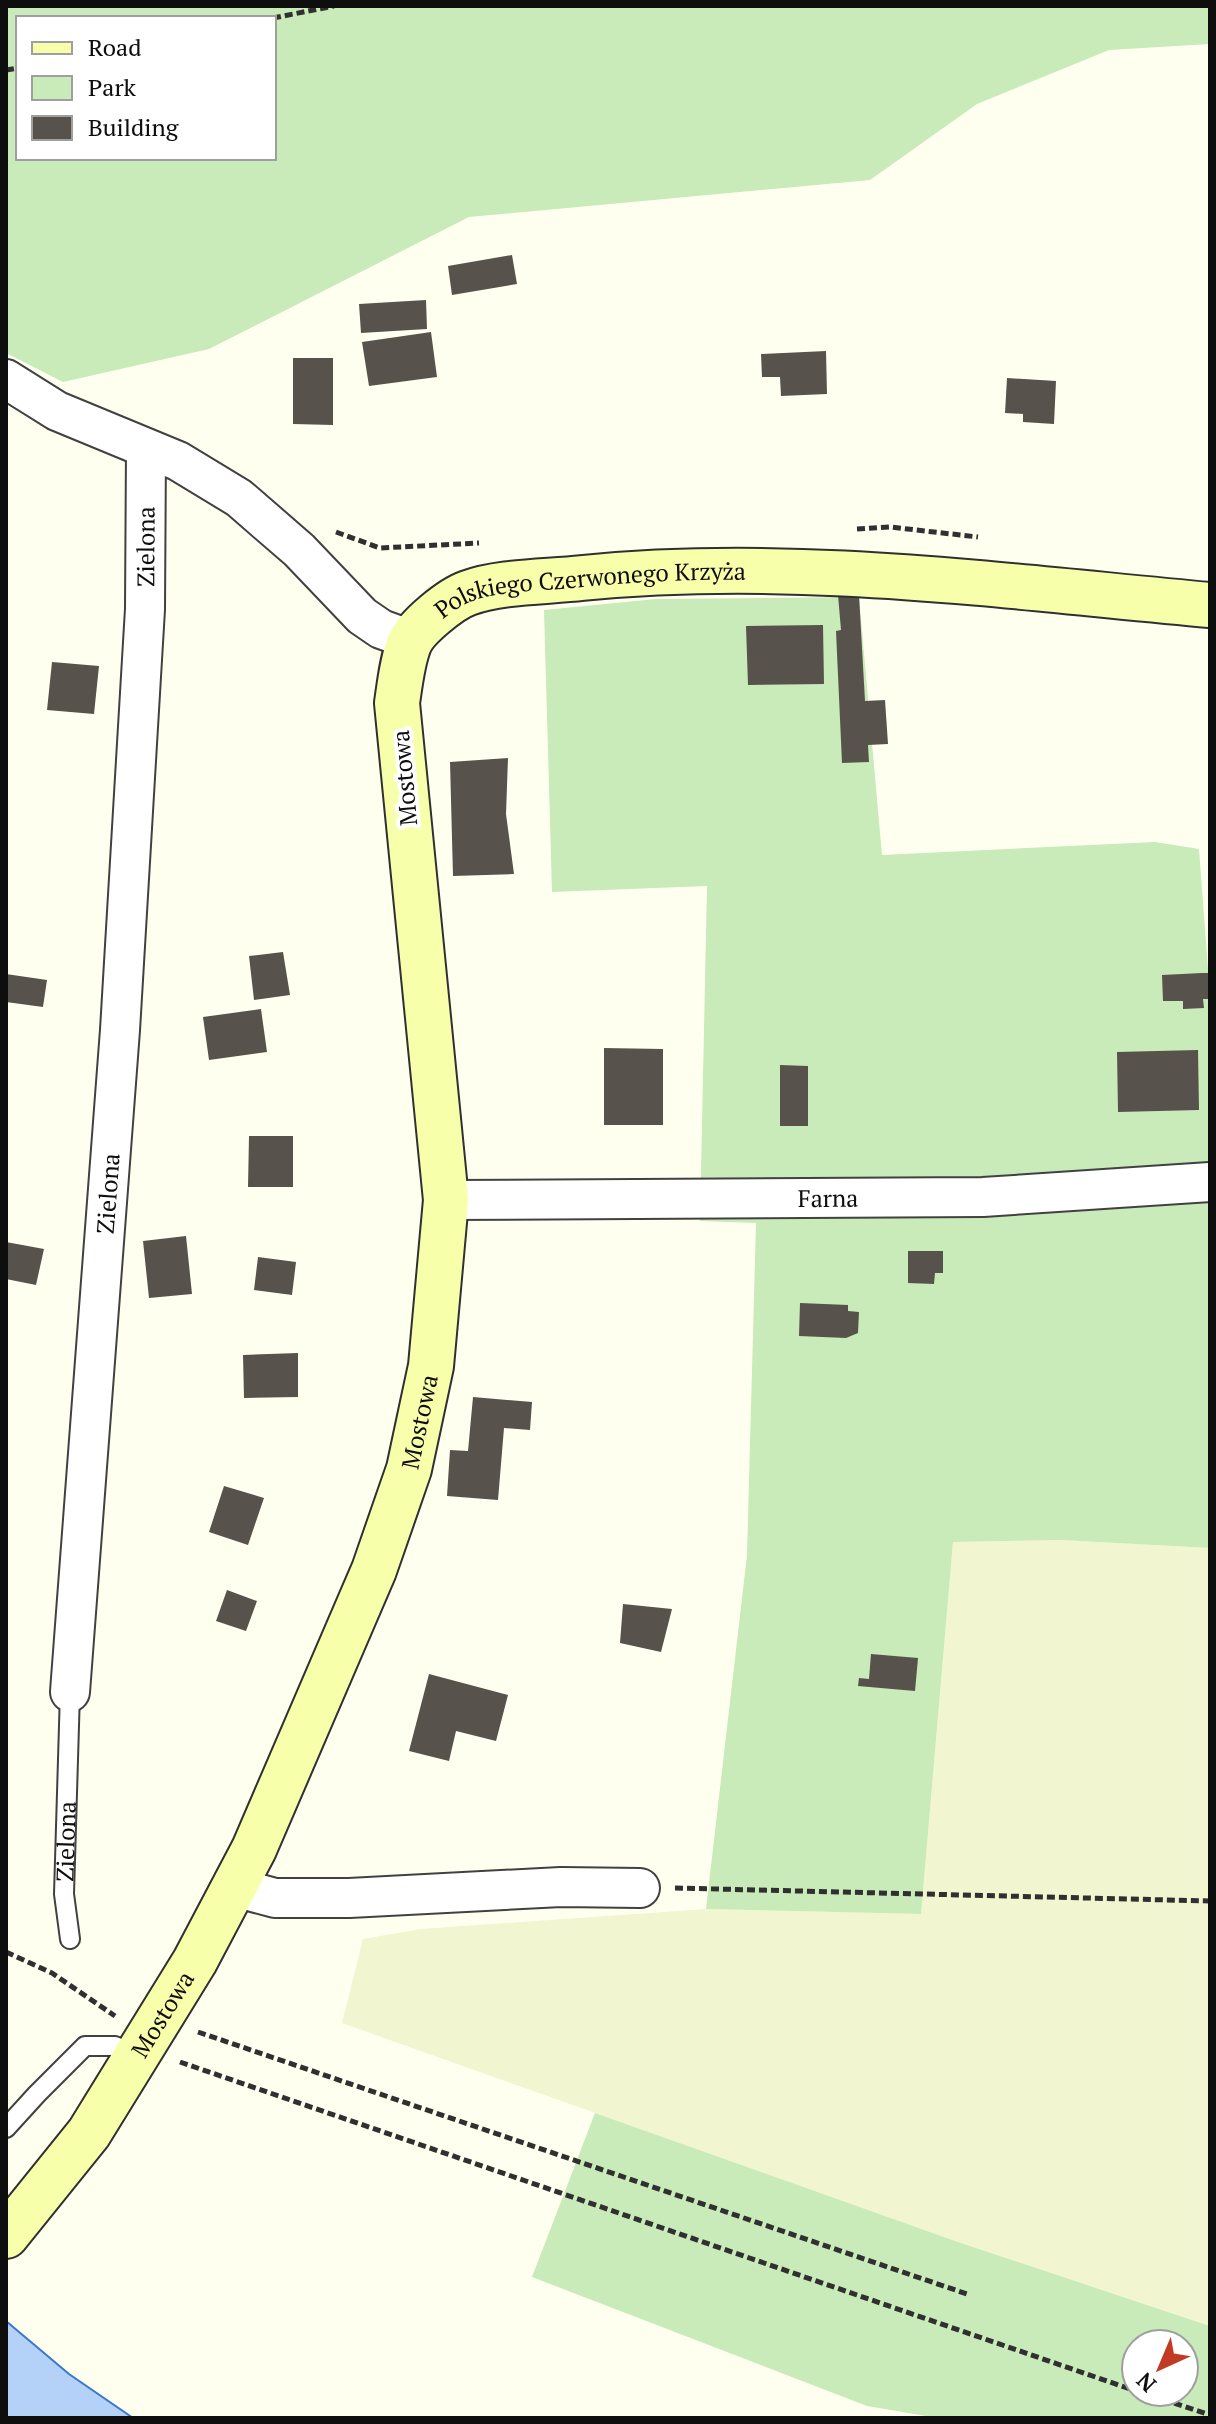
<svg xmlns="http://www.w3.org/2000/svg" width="1216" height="2424" viewBox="0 0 1216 2424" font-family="'PT Serif',serif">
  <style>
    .farmland { fill: #f1f5d0 }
    .green { fill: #c9eab9; fill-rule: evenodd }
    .water { fill: #b4d1f7; stroke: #3a77cf; stroke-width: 2 }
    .building { fill: #57524b }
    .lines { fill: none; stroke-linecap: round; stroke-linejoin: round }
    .lane-casing { stroke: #414141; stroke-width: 22 }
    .street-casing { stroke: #414141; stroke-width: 42 }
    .secondary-casing { stroke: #303030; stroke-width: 48 }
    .path { stroke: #303030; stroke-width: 5; stroke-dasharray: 8 4; stroke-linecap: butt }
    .lane { stroke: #fff; stroke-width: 18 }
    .street { stroke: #fff; stroke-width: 38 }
    .secondary { stroke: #f8ffab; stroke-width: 44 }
    .labels { text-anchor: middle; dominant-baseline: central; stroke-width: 8; stroke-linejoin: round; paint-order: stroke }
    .street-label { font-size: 24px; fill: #0e0e0e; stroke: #fff }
  </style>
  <rect width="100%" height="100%" fill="#fffff0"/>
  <!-- farmland -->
  <path class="farmland" d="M1061,1540L1210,1548V2326L958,2242L342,2023L363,1939L421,1929L706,1909L921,1914L953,1542Z"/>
  <!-- green -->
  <path class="green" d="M6,6H1210V44L1109,50L977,104L870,180L469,217L209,349L63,382L6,353ZM18,18H274V158H18Z
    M859,597L882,855L1155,842L1199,849L1210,996V1548L1061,1540L953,1542L921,1914L706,1909L747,1555L756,1223L700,1221L707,886L552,892L544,610L656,599Z
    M595,2113L958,2242L1210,2326V2418H938L867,2406L532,2277ZM1136,2344H1184V2392H1136Z"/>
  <!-- water -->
  <path class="water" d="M6,2321L69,2374L133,2418H6Z"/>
  <!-- building -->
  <path class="building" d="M512,255L517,284L452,295L448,266Z
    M426,300L427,329L361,333L359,304Z
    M431,332L437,377L369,386L362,342Z
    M826,351L827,394L781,396L780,377H762L761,354Z
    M293,358H333V425L293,424Z
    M1007,378L1056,381L1054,424L1023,422V414L1005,413Z
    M838,595H859L865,701L885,700L888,744L868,745L869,762L842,763L836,631L841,630Z
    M823,625L824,684L748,685L746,626Z
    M52,662L99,666L94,714L47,710Z
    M508,758L506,814L514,874L453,876L450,762Z
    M283,952L290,995L254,1000L249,956Z
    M1202,973H1210V999H1203L1204,1008L1183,1009V1001H1163L1162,975Z
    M6,974L47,980L43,1007L6,1002Z
    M261,1009L267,1052L209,1060L203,1017Z
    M604,1048L663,1049V1125H604Z
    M1198,1050L1199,1110L1118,1112L1117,1052Z
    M780,1065L808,1066V1126H780Z
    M249,1136H293V1187H248Z
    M186,1236L192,1294L149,1298L143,1241Z
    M6,1242L44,1249L36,1285L6,1279Z
    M908,1251H943V1273H935L934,1284L908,1283Z
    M258,1257L296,1262L292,1295L254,1290Z
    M800,1303L848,1305V1311L859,1312L858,1333L846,1338L799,1336Z
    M298,1353V1397L244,1398L243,1355Z
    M473,1397L532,1402L530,1430L504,1428L498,1500L447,1496L450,1450L468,1451Z
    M224,1486L264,1498L248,1545L209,1532Z
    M227,1590L257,1601L246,1631L216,1621Z
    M623,1604L672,1609L661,1652L620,1643Z
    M871,1654L918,1658L915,1691L858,1686L859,1678L869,1679Z
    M429,1674L508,1695L496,1741L456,1731L449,1761L409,1751Z"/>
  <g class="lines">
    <defs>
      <g id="lane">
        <path id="s1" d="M70,1939L64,1894L70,1692"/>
        <path d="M6,2128L37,2094L85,2046H115L138,2056"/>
      </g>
      <g id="street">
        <path d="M6,379L57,411L178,461L239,498L299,550L362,616L381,629L411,640"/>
        <path id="s2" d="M446,1200L983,1197L1210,1182"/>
        <path id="s3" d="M70,1692L120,1030L145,609L146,449"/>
        <path d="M234,1887L275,1898H349L561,1887L640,1888"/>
      </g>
      <g id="secondary">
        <path id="s4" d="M6,2236L89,2133L195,1961L254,1849L374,1570L409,1469L431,1366L446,1200L397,703C400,683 402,662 409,644C416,627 451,599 468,593C500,581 547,582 582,578C791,557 1001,586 1210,605"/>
      </g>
    </defs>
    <!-- lane casing -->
    <use href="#lane" class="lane-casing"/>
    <!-- street casing -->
    <use href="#street" class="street-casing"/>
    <!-- secondary casing -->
    <use href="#secondary" class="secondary-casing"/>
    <!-- path -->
    <path class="path" d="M273,18L334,6
      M6,70L18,68
      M857,529L890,527L978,537
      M336,532L380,548L479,543
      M675,1888L1210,1901
      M6,1952L52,1973L115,2016
      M198,2032L970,2295
      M180,2062L1136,2391
      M1140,2392L1210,2415"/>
    <!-- lane -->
    <use href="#lane" class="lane"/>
    <!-- street -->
    <use href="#street" class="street"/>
    <!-- secondary -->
    <use href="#secondary" class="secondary"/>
  </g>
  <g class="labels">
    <!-- street labels -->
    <g class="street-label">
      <text stroke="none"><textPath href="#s3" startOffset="1148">Zielona</textPath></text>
      <text stroke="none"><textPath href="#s4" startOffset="1904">Polskiego Czerwonego Krzyża</textPath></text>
      <text transform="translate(404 778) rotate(-95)">Mostowa</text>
      <text stroke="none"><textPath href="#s3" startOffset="500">Zielona</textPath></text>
      <text stroke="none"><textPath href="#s2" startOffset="382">Farna</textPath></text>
      <text stroke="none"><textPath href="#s4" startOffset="920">Mostowa</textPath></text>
      <text stroke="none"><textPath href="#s1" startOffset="98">Zielona</textPath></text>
      <text stroke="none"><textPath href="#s4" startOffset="272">Mostowa</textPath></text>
    </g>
  </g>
  <!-- border -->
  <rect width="1216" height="2424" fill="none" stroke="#0e0e0e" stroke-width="16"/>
  <!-- legend -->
  <rect x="16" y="16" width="260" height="144" fill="#ffffff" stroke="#9f9f9f" stroke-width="2"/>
  <rect x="32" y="42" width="40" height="12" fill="#f8ffab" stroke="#9f9f9f" stroke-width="2"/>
  <text x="88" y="56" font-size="24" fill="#0e0e0e">Road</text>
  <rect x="32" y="76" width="40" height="24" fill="#c9eab9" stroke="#9f9f9f" stroke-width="2"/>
  <text x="88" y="96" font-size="24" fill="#0e0e0e">Park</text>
  <rect x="32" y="116" width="40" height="24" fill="#57524b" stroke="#9f9f9f" stroke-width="2"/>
  <text x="88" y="136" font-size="24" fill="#0e0e0e">Building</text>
  <!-- north arrow -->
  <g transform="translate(1160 2368) rotate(224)"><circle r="38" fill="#ffffff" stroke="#9f9f9f" stroke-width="2"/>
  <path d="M0-6L14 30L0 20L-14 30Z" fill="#c13b24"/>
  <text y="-12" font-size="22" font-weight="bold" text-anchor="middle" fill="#0e0e0e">N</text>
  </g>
</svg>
